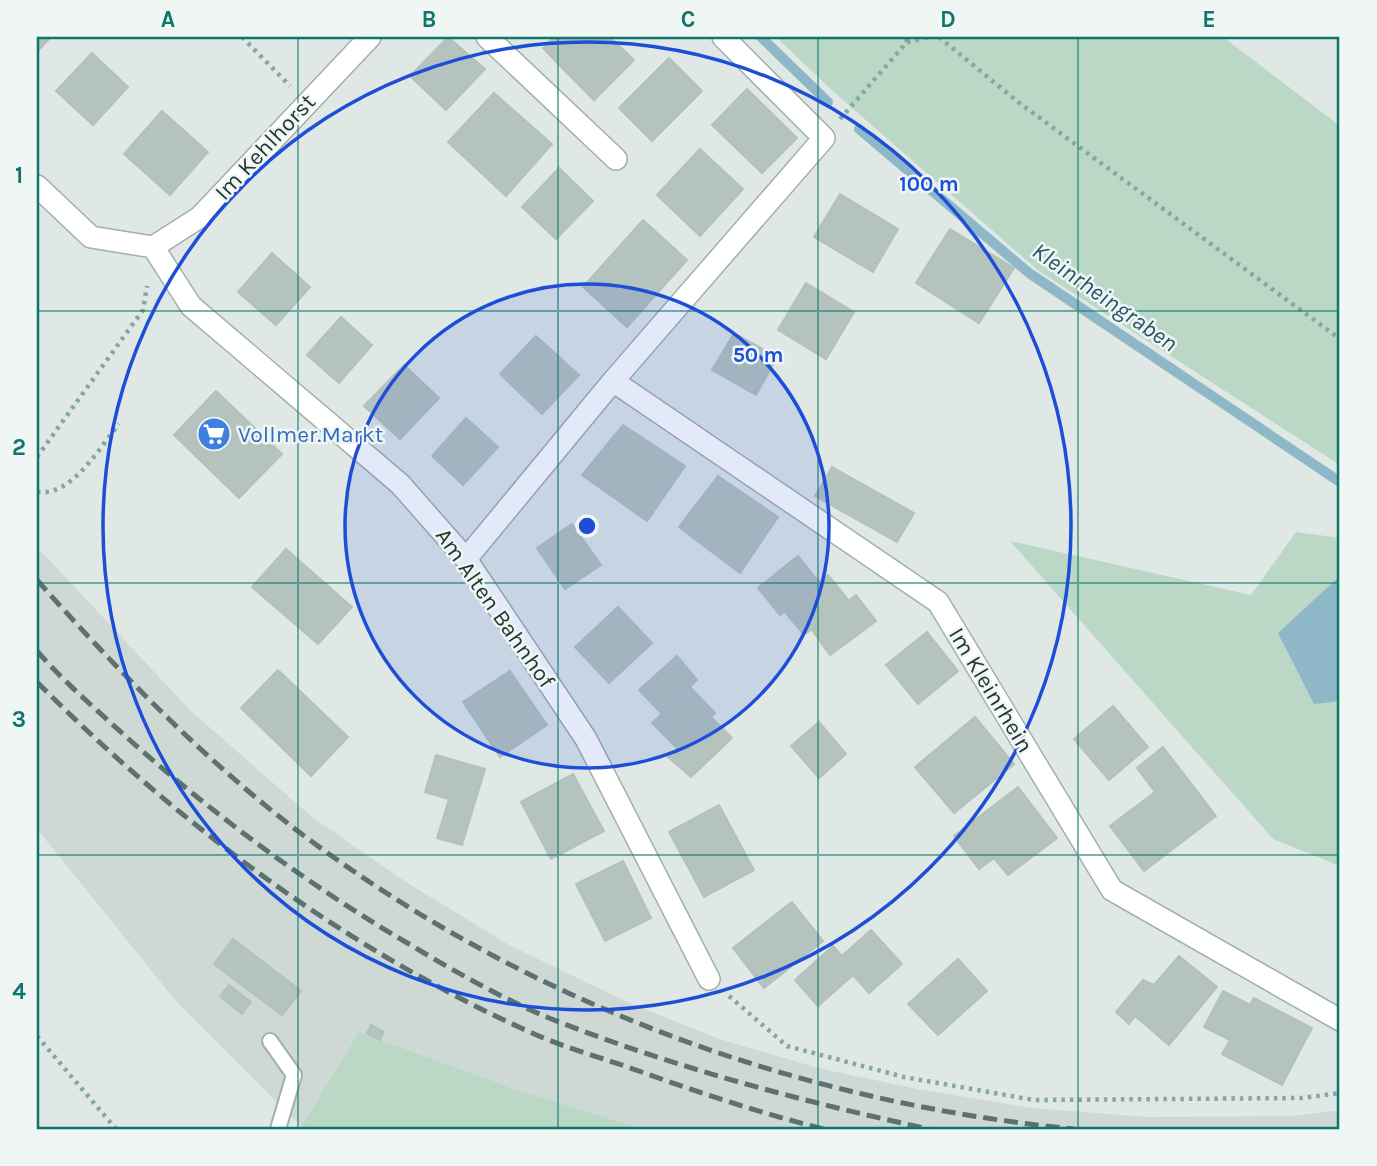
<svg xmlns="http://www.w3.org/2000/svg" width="1377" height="1166" viewBox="0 0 1377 1166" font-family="Karla,sans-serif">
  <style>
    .built { fill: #ced8d4 }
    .green { fill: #bbd7c6 }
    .water { fill: #8eb8c7 }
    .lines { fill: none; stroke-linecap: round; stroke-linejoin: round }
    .stream { stroke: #8eb8c7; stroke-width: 10 }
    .building { fill: #b5c3bf; stroke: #b3c1bd; stroke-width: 2 }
    .lane-casing { stroke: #a3afac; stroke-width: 18 }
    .street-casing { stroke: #a3afac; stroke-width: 24 }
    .path { stroke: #84a8a1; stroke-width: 4.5; stroke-dasharray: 3.5 5; stroke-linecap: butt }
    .lane { stroke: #fff; stroke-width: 14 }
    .street { stroke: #fff; stroke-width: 21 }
    .rail { stroke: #5d726f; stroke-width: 5; stroke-dasharray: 14 7; stroke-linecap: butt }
    .grid { fill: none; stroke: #0f766e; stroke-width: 2; stroke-opacity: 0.55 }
    .ring { fill: none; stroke: #1d4ed8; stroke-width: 3.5 }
    .labels { text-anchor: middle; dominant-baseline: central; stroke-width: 5; stroke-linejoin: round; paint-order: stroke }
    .street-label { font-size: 23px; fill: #223633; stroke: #eff6f3 }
    .shop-label { font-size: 23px; fill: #366cbe; stroke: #eff6f3; text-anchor: start }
    .water-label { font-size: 24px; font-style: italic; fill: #25576a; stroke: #eff6f3 }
    .centre { fill: #1d4ed8; stroke: #eff6f3; stroke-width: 3.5 }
    .ring-label { font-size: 21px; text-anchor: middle; font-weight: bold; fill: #1d4ed8; stroke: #eff6f3; stroke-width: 5; stroke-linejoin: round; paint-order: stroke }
    .neatline { fill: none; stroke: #0f766e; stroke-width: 2.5 }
    .grid-label { font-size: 23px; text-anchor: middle; font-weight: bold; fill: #0f766e }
  </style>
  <rect width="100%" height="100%" fill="#dfe8e5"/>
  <!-- built -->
  <path class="built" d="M37,547L191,711L312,817L406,882L511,946L625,1001L719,1039L818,1068L917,1089L1031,1108L1148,1117L1293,1116L1340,1110V1129H644L514,1089L359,1032L302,1127L176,1001L37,829Z"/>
  <!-- green -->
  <path class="green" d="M776,37H1223L1340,126V465L1039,271L835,93Z
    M1296,532L1340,538V866L1273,839L1010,541L1251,595Z
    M359,1032L514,1089L644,1129H300Z"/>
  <!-- water -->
  <path class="water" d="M1340,576V701L1314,704L1278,633Z"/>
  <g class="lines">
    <!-- stream -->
    <path class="stream" d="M761,37L828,102
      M859,129L1029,273L1340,482"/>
  </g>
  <!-- building -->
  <path class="building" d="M37,37H51L37,52Z
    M448,37L485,69L446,110L410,76Z
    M554,37H603L567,73L543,48Z
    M603,37H610L634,60L594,100L567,73Z
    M92,53L128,87L93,125L56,91Z
    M669,58L702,91L652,141L619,108Z
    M747,89L797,138L762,173L712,125Z
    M494,93L552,144L506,196L448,142Z
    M162,111L208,152L170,195L124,154Z
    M700,149L743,189L700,236L657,195Z
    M559,168L593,201L556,239L522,207Z
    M840,194L898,229L873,272L814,237Z
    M643,220L687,260L627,327L583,287Z
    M950,229L1014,268L979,323L916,283Z
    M272,253L310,287L276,325L238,292Z
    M806,283L854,312L826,359L778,330Z
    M341,317L372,345L339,383L307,355Z
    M734,333L777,357L756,395L712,370Z
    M536,336L579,375L542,414L500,374Z
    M404,365L439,398L400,439L364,406Z
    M216,391L282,454L239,498L174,435Z
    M466,418L498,447L463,485L432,456Z
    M623,425L685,466L647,521L582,475Z
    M832,467L914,513L897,542L815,496Z
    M718,476L778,517L740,573L679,527Z
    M572,524L601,565L565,589L537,548Z
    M286,549L352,607L318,644L252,587Z
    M798,556L819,582L780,615L758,588Z
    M828,575L849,601L804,635L784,611Z
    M856,595L876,621L830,655L812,630Z
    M618,607L652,643L609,683L575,647Z
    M927,632L958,671L918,704L886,665Z
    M677,656L697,680L662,714L639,690Z
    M278,670L348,737L311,776L241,708Z
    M510,671L547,725L500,757L463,702Z
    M690,687L715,713L678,749L652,723Z
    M1113,706L1148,747L1109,780L1074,739Z
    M711,717L732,738L691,777L668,757Z
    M975,717L1014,764L954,813L915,767Z
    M819,722L846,754L819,778L791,746Z
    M1163,747L1216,816L1144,871L1110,826L1155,792L1137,768Z
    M436,755L485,769L462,845L437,838L449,799L425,792Z
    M573,774L604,831L551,859L521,802Z
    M1018,787L1057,838L1008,875L994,858L979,869L954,836Z
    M719,805L754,870L704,897L669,832Z
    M623,861L651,918L605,941L576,884Z
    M792,902L823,941L764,988L733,948Z
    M871,930L902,964L869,993L853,975L818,1006L795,980L833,946L842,956Z
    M233,939L301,991L282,1015L214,964Z
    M1179,956L1217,987L1169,1045L1135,1016L1129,1024L1116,1012L1143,980L1154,985Z
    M958,959L987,991L938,1035L908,1004Z
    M229,985L251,1002L242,1014L220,996Z
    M1223,991L1250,1005L1254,998L1312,1028L1282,1085L1222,1054L1230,1040L1204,1027Z
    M371,1025L384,1032L380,1040L367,1033Z"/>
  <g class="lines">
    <defs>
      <path id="lane" d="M270,1041L294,1075L278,1129"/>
      <path id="street" d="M487,37L616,159
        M37,186L91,237L153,247L191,306L400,484L466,559L586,739L709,979
        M153,247L200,217L370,37
        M613,381L938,602L1112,890L1340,1020
        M466,559L613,381L824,138L723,37"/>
    </defs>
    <!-- lane casing -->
    <use href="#lane" class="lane-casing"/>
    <!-- street casing -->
    <use href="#street" class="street-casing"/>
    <!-- path -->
    <path class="path" d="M242,37L290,86
      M939,37L1018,102L1340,339
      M907,42L930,37
      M840,119L907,42L906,37
      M37,457L143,310L147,286
      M37,492C72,497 99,448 119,424
      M729,996L787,1046L904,1077L1034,1100L1302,1098L1340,1093
      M37,1036L116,1129"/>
    <!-- lane -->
    <use href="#lane" class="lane"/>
    <!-- street -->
    <use href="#street" class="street"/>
    <!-- rail -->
    <path class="rail" d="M37,580C118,671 205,761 303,835C527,1003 796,1102 1074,1129
      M37,651C66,684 100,713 132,742C218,818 310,886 409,944C454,971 501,998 549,1018C672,1067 800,1101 929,1129
      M37,682C179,825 347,950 532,1033C561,1046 592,1055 622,1065C689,1089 755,1112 824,1129"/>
  </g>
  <!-- grid -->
  <path class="grid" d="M298,37V1129M558,37V1129M818,37V1129M1078,37V1129M37,311H1340M37,583H1340M37,855H1340"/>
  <!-- distance rings -->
  <circle cx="587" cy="526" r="242" fill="#1d4ed8" fill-opacity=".12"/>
  <g class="ring">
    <circle cx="587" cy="526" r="242"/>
    <circle cx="587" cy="526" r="484"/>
  </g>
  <!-- icons -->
  <defs>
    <symbol id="supermarket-disc" viewBox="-11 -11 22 22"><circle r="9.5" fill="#3f7fe0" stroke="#eff6f3"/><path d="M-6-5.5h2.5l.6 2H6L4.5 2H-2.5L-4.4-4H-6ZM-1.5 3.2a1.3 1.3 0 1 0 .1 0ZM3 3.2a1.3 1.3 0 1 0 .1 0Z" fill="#fff"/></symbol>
  </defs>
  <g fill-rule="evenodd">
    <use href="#supermarket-disc" x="195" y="415" width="38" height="38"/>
  </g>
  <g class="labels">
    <!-- street labels -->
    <g class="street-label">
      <text transform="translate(265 147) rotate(-47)">Im Kehlhorst</text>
      <text transform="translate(495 608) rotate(55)">Am Alten Bahnhof</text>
      <text transform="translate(991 690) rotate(59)">Im Kleinrhein</text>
    </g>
    <!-- shop labels -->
    <g class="shop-label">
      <text x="238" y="434">Vollmer.Markt</text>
    </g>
    <!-- water labels -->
    <g class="water-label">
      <text transform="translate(1105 297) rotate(35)">Kleinrheingraben</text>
    </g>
  </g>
  <circle cx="587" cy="526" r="10" class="centre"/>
  <g class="ring-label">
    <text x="929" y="191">100 m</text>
    <text x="758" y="362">50 m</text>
  </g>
  <!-- border -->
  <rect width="1377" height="1166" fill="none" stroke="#eff6f3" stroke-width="77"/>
  <rect x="38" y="38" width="1300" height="1090" class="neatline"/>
  <g class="grid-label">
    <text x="168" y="27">A</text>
    <text x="429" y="27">B</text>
    <text x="688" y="27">C</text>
    <text x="948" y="27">D</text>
    <text x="1209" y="27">E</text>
    <text x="19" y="183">1</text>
    <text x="19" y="455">2</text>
    <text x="19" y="727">3</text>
    <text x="19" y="999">4</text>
  </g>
</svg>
